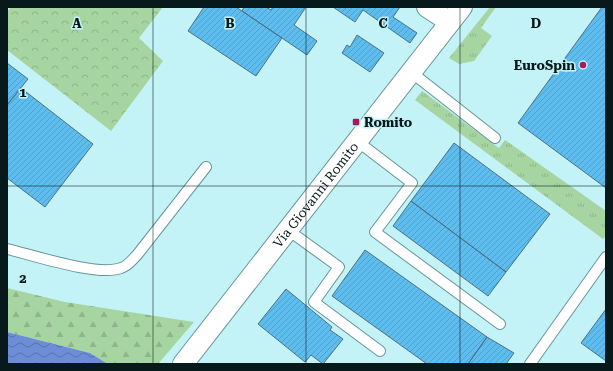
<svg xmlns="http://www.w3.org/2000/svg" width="613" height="371" viewBox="0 0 613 371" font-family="'Roboto Serif',serif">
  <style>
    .grass { fill: url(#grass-tufts) }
    .forest { fill: url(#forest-firs) }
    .park { fill: url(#park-crowns) }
    .water { fill: url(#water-waves) }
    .building { fill: url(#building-hatch); stroke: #4e7083 }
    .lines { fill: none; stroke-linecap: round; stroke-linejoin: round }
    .service-casing { stroke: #679498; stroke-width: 12 }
    .minor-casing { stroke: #679498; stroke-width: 22 }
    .service { stroke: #fff; stroke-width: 10 }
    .minor { stroke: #fff; stroke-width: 20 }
    .grid { fill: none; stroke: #07191b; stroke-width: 1; stroke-opacity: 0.55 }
    .poi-dot { fill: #a61a5e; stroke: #c3f3f7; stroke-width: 1.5 }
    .labels { text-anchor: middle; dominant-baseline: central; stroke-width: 3; stroke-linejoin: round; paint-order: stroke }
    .poi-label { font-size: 13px; font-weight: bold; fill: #07191b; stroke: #c3f3f7; text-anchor: end }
    .street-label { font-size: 13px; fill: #07191b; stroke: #c3f3f7 }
    .grid-label { font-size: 13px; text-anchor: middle; font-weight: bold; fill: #07191b; stroke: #c3f3f7; stroke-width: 3; stroke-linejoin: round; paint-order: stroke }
  </style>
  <defs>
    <pattern id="grass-tufts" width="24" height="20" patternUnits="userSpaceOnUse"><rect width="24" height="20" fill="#a7d5a1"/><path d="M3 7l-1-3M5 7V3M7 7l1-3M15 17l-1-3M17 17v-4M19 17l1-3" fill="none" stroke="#8eb68a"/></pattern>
    <pattern id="forest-firs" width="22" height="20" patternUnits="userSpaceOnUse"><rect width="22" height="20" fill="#a7d5a1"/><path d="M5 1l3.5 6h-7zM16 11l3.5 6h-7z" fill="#8eb68a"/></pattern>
    <pattern id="park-crowns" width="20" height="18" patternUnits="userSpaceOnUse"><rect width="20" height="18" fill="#a7d5a1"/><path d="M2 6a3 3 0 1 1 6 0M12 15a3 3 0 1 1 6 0" fill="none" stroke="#8eb68a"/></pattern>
    <pattern id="water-waves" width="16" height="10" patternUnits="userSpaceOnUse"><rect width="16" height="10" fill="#6d8dd6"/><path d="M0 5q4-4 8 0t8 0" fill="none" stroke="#5872ad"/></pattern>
    <pattern id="building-hatch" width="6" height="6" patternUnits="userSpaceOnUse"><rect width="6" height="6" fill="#5dbdef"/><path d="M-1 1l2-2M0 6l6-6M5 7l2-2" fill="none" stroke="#4fa2cc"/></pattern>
  </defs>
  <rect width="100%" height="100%" fill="#c3f3f7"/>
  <!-- grass -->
  <path class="grass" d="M490,7H496L481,28L492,36L474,61L459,64L449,58Z
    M422,91L499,148L505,140L606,211V236L603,239L415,100Z"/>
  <!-- forest -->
  <path class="forest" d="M7,288L65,302L194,322L158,364H108L90,353L7,332Z"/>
  <!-- park -->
  <path class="park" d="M11,7H163L139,38L163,61L111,131L7,50V12Z"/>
  <!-- water -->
  <path class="water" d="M7,332L90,353L108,364H7Z"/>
  <!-- building -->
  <path class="building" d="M204,7H236L282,38L256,76L188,31Z
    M244,7H266L271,10L273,7H306L294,25L317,41L307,55L242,11Z
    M333,7H400L393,17L417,33L410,43L363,10L355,22Z
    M602,7H606V188L518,123Z
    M357,35L384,53L370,72L342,53L347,45L350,47Z
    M7,63L28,79L7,105Z
    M21,88L93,144L45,207L7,178V105Z
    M454,143L550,214L506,272L411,201Z
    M411,201L506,272L488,296L393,226Z
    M365,250L487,337L468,364H427L332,296Z
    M286,289L332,327L330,330L343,339L323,364L311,355L305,362L258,324Z
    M606,309V361L581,343Z
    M487,337L514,353L506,364H468Z"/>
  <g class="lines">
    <defs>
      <path id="service" d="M411,72L495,138
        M357,141L412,183L375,232L500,324
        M288,230L339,267L314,302L380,351
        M7,249C33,255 98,277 121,268C128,266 132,260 137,255L206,167
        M530,364L606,257"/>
      <g id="minor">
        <path d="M427,7L450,22"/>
        <path id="s1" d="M183,364L462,7"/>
      </g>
    </defs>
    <!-- service casing -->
    <use href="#service" class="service-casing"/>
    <!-- minor casing -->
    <use href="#minor" class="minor-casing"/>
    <!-- service -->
    <use href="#service" class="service"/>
    <!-- minor -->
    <use href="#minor" class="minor"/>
  </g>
  <!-- grid -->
  <path class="grid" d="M153,7V364M306,7V364M460,7V364M7,186H606"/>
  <!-- markers -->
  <g class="poi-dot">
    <circle cx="583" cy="65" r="4"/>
    <rect x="352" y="118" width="8" height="8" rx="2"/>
  </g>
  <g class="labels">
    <!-- poi labels -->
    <g class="poi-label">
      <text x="575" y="65">EuroSpin</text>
      <text x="364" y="122" text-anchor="start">Romito</text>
    </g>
    <!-- street labels -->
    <g class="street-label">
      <text stroke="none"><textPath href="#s1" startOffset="215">Via Giovanni Romito</textPath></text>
    </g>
  </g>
  <g class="grid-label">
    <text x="77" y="28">A</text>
    <text x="230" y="28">B</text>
    <text x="383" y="28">C</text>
    <text x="536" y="28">D</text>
    <text x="23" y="97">1</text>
    <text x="23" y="283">2</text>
  </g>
  <!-- border -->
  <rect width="613" height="371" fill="none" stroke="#07191b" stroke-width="16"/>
</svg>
